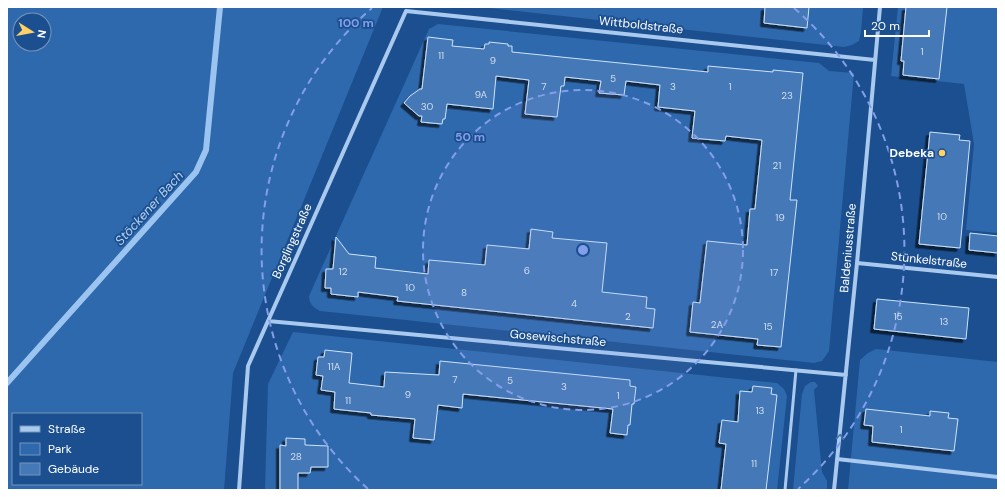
<svg xmlns="http://www.w3.org/2000/svg" width="1005" height="497" viewBox="0 0 1005 497" font-family="'DM Sans',sans-serif">
  <style>
    .green { fill: #2e69ad; fill-rule: evenodd }
    .lines { fill: none; stroke-linecap: round; stroke-linejoin: round }
    .stream { stroke: #9cc4f0; stroke-width: 6 }
    .building { fill: #4478b7; stroke: #cfe3fa; filter: url(#shadow) }
    .service { stroke: #a9c9ee; stroke-width: 3 }
    .minor { stroke: #a9c9ee; stroke-width: 4 }
    .oneway { stroke: #4674ac }
    .ring { fill: none; stroke: #839eea; stroke-width: 2; stroke-dasharray: 7 5 }
    .poi-dot { fill: #ffd166; stroke: #1b4f8f; stroke-width: 1.5 }
    .labels { text-anchor: middle; dominant-baseline: central; stroke-width: 3.5; stroke-linejoin: round; paint-order: stroke }
    .number-label { font-size: 10px; fill: #d0dded }
    .street-label { font-size: 12px; fill: #fff; stroke: #1b4f8f }
    .poi-label { font-size: 12px; font-weight: bold; fill: #fff; stroke: #1b4f8f; text-anchor: end }
    .water-label { font-size: 13px; font-style: italic; fill: #b5d3f5; stroke: #1b4f8f }
    .centre { fill: #839eea; stroke: #1b4f8f; stroke-width: 2 }
    .ring-label { font-size: 12px; text-anchor: middle; font-weight: bold; fill: #839eea; stroke: #1b4f8f; stroke-width: 3.5; stroke-linejoin: round; paint-order: stroke }
  </style>
  <defs>
    <filter id="shadow"><feDropShadow dx="-3.5" dy="3.5" stdDeviation="0" flood-color="#0009"/></filter>
  </defs>
  <rect width="100%" height="100%" fill="#1b4f8f"/>
  <!-- green -->
  <path class="green" d="M7,7H383L233,373L224,490H7ZM20,20H44V44H20ZM13,414H141V484H13Z
    M480,7H863L861,32L859,41L852,45L844,47Z
    M898,7H998V233L966,230L974,144L964,84L891,76Z
    M438,24L819,63L829,71L854,73L829,351L822,361L814,363L320,311C314,308 309,304 309,296L429,29Z
    M293,332L777,383L784,389L787,396L777,490H265L268,384Z
    M876,349L998,362V490H848L860,360L868,353Z
    M811,382H815L818,386L814,390L822,472L827,481V490H793L802,394L805,386Z"/>
  <g class="lines">
    <!-- stream -->
    <path class="stream" d="M7,383L196,172L206,150L220,7"/>
  </g>
  <!-- building -->
  <path class="building" d="M765,7H809L807,28L764,23Z
    M906,7H947L939,79L903,75L904,61H901Z
    M428,37L453,40L452,46L484,49L485,44H489V42L508,44V46H512V52L708,72V66L773,72V70L803,73L790,200H797L781,347L757,345L758,339L690,332L693,302L700,303L707,241L747,245L750,209H755L762,140L726,136L725,141L692,138L695,111L658,107L660,85L626,81L624,95L599,93L601,81L565,77L564,86H561L557,117L525,114L529,80L496,76L493,109L447,104L445,119H443L442,124L421,122L422,116H419L404,103L410,96L420,89H422Z
    M930,132L960,135L959,140L970,141L960,248L919,244Z
    M531,229L553,232L552,238L607,243L602,292L647,297L646,308L655,309L653,328L397,301L398,297L358,292V297L331,294V288H325L326,269H333L336,237L349,254L376,257L375,268L428,274L429,260L485,265L487,245L529,249Z
    M970,233L998,236V253L969,250Z
    M877,299L969,308L966,339L874,329Z
    M325,350L352,353L349,383L384,387L385,372L439,375L440,361L630,380V386L636,387L634,404H632L630,425H628L627,435L610,433L613,409L463,394L462,408L438,405L434,440L413,438L415,419L371,415V413L334,409L335,392L321,390L323,376L316,375L318,357H324Z
    M753,386L772,388L771,394L777,395L766,490H721L726,444L719,443L722,420L738,422L740,391L752,392Z
    M866,409L930,416V411L949,413L948,418L958,419L954,451L872,442L873,426L864,425Z
    M286,438L305,439V445L328,446V467H311L310,473H298V490H280V445L286,446Z"/>
  <g class="lines">
    <!-- service -->
    <path class="service" d="M785,490L796,370"/>
    <!-- minor -->
    <path class="minor" d="M857,263L998,277
      M268,321L846,375
      M837,459L998,477
      M239,490L248,366L406,11L875,60
      M834,490L857,263L880,7"/>
  </g>
  <!-- one-way arrows -->
  <defs><path id="oneway-chevron" d="M-2-3.5L2.5 0L-2 3.5" fill="none" stroke-width="1.6" stroke-linecap="round" stroke-linejoin="round"/></defs>
  <use class="oneway" href="#oneway-chevron" transform="translate(840 437) rotate(-84)"/>
  <!-- distance rings -->
  <circle cx="583" cy="250" r="160" fill="#839eea" fill-opacity=".12"/>
  <g class="ring">
    <circle cx="583" cy="250" r="160"/>
    <path d="M368 489A321 321 0 0 1 372 8M794 8A321 321 0 0 1 798 489"/>
  </g>
  <!-- markers -->
  <circle class="poi-dot" cx="942" cy="153" r="4"/>
  <g class="labels">
    <!-- number labels -->
    <g class="number-label">
      <text x="922" y="51">1</text>
      <text x="441" y="55">11</text>
      <text x="493" y="60">9</text>
      <text x="613" y="78">5</text>
      <text x="544" y="86">7</text>
      <text x="673" y="86">3</text>
      <text x="730" y="86">1</text>
      <text x="481" y="94">9A</text>
      <text x="787" y="95">23</text>
      <text x="427" y="106">30</text>
      <text x="777" y="165">21</text>
      <text x="942" y="216">10</text>
      <text x="780" y="217">19</text>
      <text x="527" y="270">6</text>
      <text x="343" y="271">12</text>
      <text x="774" y="272">17</text>
      <text x="410" y="287">10</text>
      <text x="464" y="292">8</text>
      <text x="574" y="303">4</text>
      <text x="628" y="316">2</text>
      <text x="898" y="316">15</text>
      <text x="944" y="321">13</text>
      <text x="717" y="324">2A</text>
      <text x="768" y="326">15</text>
      <text x="334" y="366">11A</text>
      <text x="455" y="379">7</text>
      <text x="510" y="380">5</text>
      <text x="564" y="386">3</text>
      <text x="408" y="394">9</text>
      <text x="618" y="395">1</text>
      <text x="348" y="400">11</text>
      <text x="760" y="410">13</text>
      <text x="901" y="429">1</text>
      <text x="296" y="456">28</text>
      <text x="754" y="463">11</text>
    </g>
    <!-- street labels -->
    <g class="street-label">
      <text transform="translate(641 25) rotate(6)">Wittboldstraße</text>
      <text transform="translate(292 241) rotate(-66)">Borglingstraße</text>
      <text transform="translate(848 248) rotate(-85)">Baldeniusstraße</text>
      <text transform="translate(929 260) rotate(6)">Stünkelstraße</text>
      <text transform="translate(558 338) rotate(5)">Gosewischstraße</text>
    </g>
    <!-- poi labels -->
    <g class="poi-label">
      <text x="934" y="153">Debeka</text>
    </g>
    <!-- water labels -->
    <g class="water-label">
      <text transform="translate(149 208) rotate(-48)">Stöckener Bach</text>
    </g>
  </g>
  <circle cx="583" cy="250" r="6" class="centre"/>
  <g class="ring-label">
    <text x="356" y="27">100 m</text>
    <text x="470" y="141">50 m</text>
  </g>
  <!-- border -->
  <rect width="1005" height="497" fill="none" stroke="#ffffff" stroke-width="16"/>
  <!-- legend -->
  <rect x="12" y="413" width="130" height="72" fill="#1b4f8f" stroke="#7695bc"/>
  <rect x="20" y="426" width="20" height="6" fill="#a9c9ee" stroke="#7695bc"/>
  <text x="48" y="433" font-size="12" fill="#ffffff">Straße</text>
  <rect x="20" y="443" width="20" height="12" fill="#2e69ad" stroke="#7695bc"/>
  <text x="48" y="453" font-size="12" fill="#ffffff">Park</text>
  <rect x="20" y="463" width="20" height="12" fill="#4478b7" stroke="#7695bc"/>
  <text x="48" y="473" font-size="12" fill="#ffffff">Gebäude</text>
  <!-- north arrow -->
  <g transform="translate(32 32) rotate(101)"><circle r="19" fill="#1b4f8f" stroke="#7695bc"/>
  <path d="M0-3L7 15L0 10L-7 15Z" fill="#ffd166"/>
  <text y="-6" font-size="11" font-weight="bold" text-anchor="middle" fill="#ffffff">N</text>
  </g>
  <!-- scale -->
  <path d="M865 30v6h64v-6" fill="none" stroke="#ffffff" stroke-width="2"/>
  <text x="871" y="30" font-size="12" fill="#ffffff" stroke="#1b4f8f" stroke-width="3" paint-order="stroke">20 m</text>
</svg>
